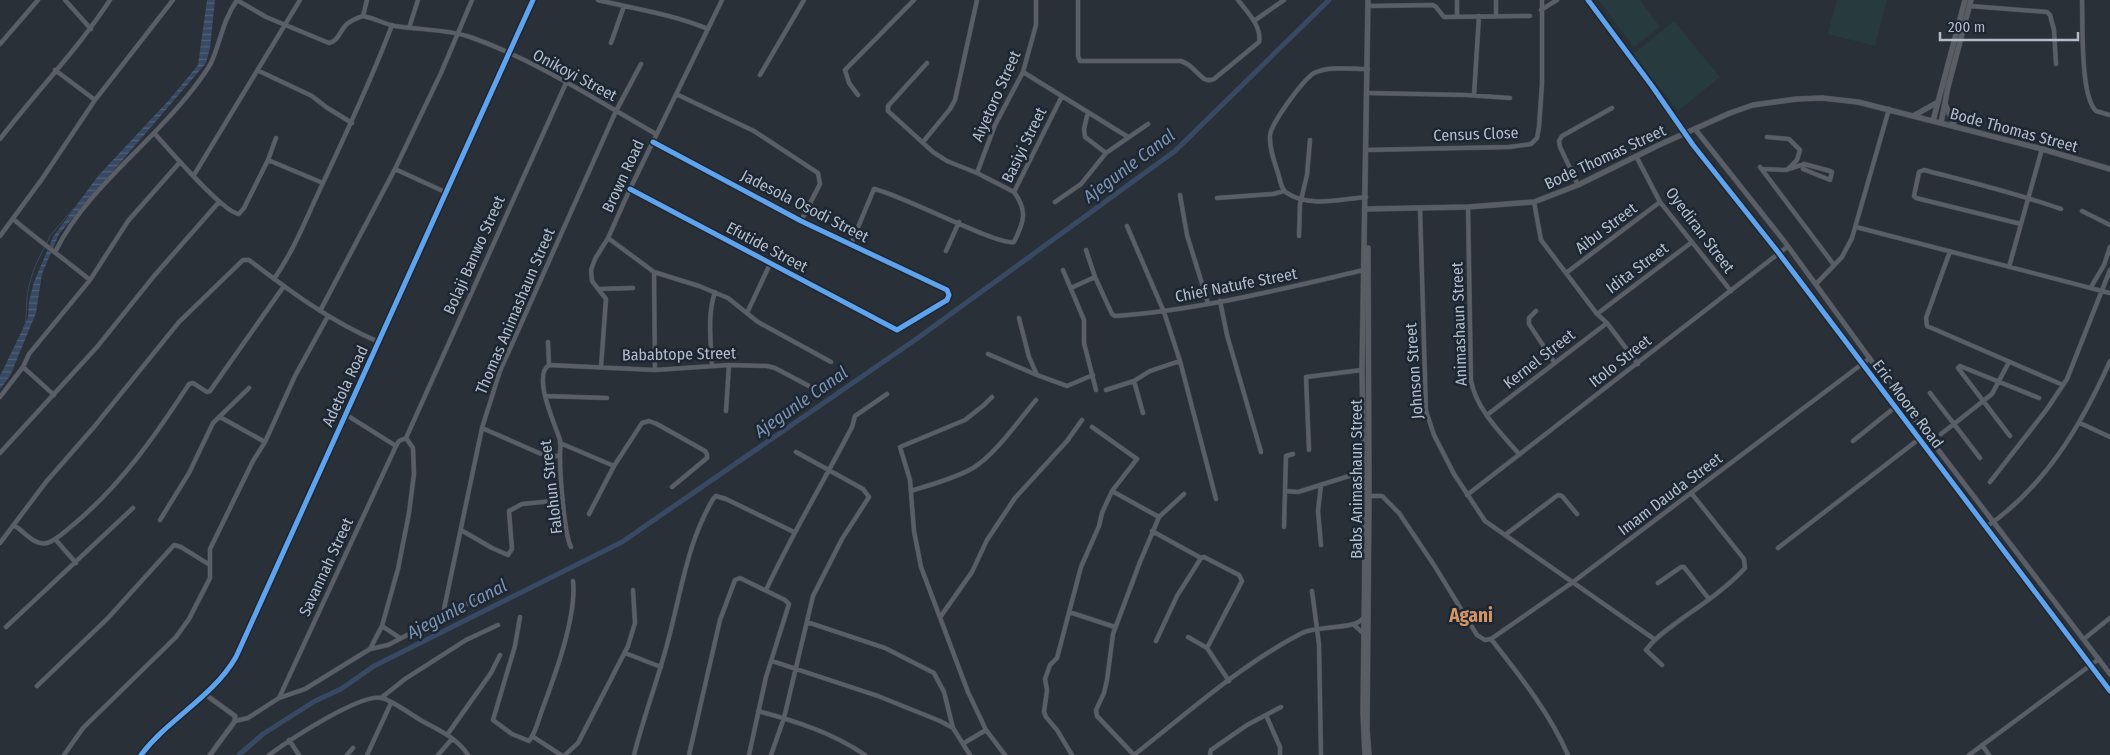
<svg xmlns="http://www.w3.org/2000/svg" width="2110" height="755" viewBox="0 0 2110 755" font-family="'Fira Sans Condensed',sans-serif">
  <style>
    .pitch { fill: #273a3e }
    .water { fill: url(#water-rules) }
    .lines { fill: none; stroke-linecap: round; stroke-linejoin: round }
    .stream { stroke: #384963; stroke-width: 1 }
    .canal { stroke: #384963; stroke-width: 5 }
    .minor-casing { stroke: #484c53; stroke-width: 5 }
    .tertiary-casing { stroke: #484c53; stroke-width: 5.5 }
    .secondary-casing { stroke: #484c53; stroke-width: 6 }
    .minor { stroke: #5a5e66; stroke-width: 4 }
    .tertiary { stroke: #5a5e66; stroke-width: 4.5 }
    .secondary { stroke: #595d64; stroke-width: 5 }
    .cycleway-casing { stroke: #1d2633; stroke-width: 8 }
    .cycleway { stroke: #60a3ed; stroke-width: 5 }
    .labels { text-anchor: middle; dominant-baseline: central; stroke-width: 5; stroke-linejoin: round; paint-order: stroke }
    .street-label { font-size: 16px; fill: #b4bcc9; stroke: #1d2633 }
    .water-label { font-size: 18px; font-style: italic; fill: #7c92b1; stroke: #1d2633 }
    .quarter-label { font-size: 19px; font-weight: bold; fill: #d59563; stroke: #1d2633 }
  </style>
  <defs>
    <pattern id="water-rules" width="6" height="5" patternUnits="userSpaceOnUse" patternTransform="scale(1.25)"><rect width="6" height="5" fill="#384963"/><path d="M0 2.5h6" fill="none" stroke="#526178"/></pattern>
  </defs>
  <rect width="100%" height="100%" fill="#2a3038"/>
  <!-- pitch -->
  <path class="pitch" d="M1598,0H1640L1660,27L1634,47Z
    M1837,0H1887L1875,46L1828,34Z
    M1674,21L1720,77L1678,111L1633,54Z"/>
  <!-- water -->
  <path class="water" d="M207,0H215L210,48L206,63L59,234L42,274L36,313L10,376L0,389V376L28,318L29,301L34,282L53,237L98,176L170,99L198,65Z"/>
  <g class="lines">
    <!-- stream -->
    <path class="stream" d="M47,243L50,236L73,209
      M24,328C27,318 26,311 27,300C28,281 36,263 45,246"/>
    <!-- canal -->
    <path class="canal" d="M239,755L263,734L315,701L341,689L374,666L622,542L915,340L1175,151L1329,0"/>
    <defs>
      <path id="minor" d="M65,0L91,29
        M237,0L266,17L329,43C339,41 340,30 347,24C352,20 357,18 363,16
        M598,0C635,9 672,14 708,29
        M1078,0V56L1080,61H1181C1197,66 1201,85 1214,79L1259,42C1262,26 1247,12 1238,0
        M1457,0V17
        M1496,0V16
        M1588,0L1652,86L1673,118
        M2082,0C2083,24 2080,96 2096,111L2110,115
        M1368,6L1433,5L1436,7L1444,17L1530,16
        M1970,6L2047,12L2050,15L2054,30L2056,64
        M1541,10L1557,0
        M363,16C374,18 384,24 395,26C419,30 445,29 467,36C530,57 598,101 656,134
        M363,16L367,0
        M1254,21L1284,0
        M409,28L418,0
        M611,43L624,6
        M0,44L38,0
        M927,63L888,106V111L933,152L947,161L977,173L1014,192
        M55,70L95,100
        M259,71L312,96L326,107L352,123
        M1023,72L1128,137
        M760,75L804,0
        M1368,93L1466,95L1510,98
        M676,94L754,131L818,173L820,184L801,221
        M858,95L849,83L845,70L914,0
        M1474,95L1479,16
        M1088,112L1084,129L1085,137L1106,153
        M1675,122L1684,134
        M155,134C168,148 223,213 239,214L244,208L268,160L276,138
        M0,139C36,92 78,49 110,0
        M923,142L950,109L955,100L977,0
        M1366,150L1509,147L1531,144L1537,138L1539,127L1542,84V0
        M1636,156L1660,202L1731,291
        M268,160L323,183
        M1804,164L1830,171L1832,172L1830,180L1803,169Z
        M1760,167L1834,265
        M395,169L445,192
        M1762,169L1787,170L1797,160L1800,150L1789,139L1767,137
        M1789,169L1804,164
        M977,173L995,125L1023,72L1036,25V0
        M194,175L300,0
        M1578,185L1560,147L1559,141L1562,136L1612,108
        M630,189L897,330L947,300L949,295L947,290L801,221L653,142
        M1180,195L1187,235L1208,303
        M1366,197C1342,199 1309,208 1287,193C1281,190 1280,179 1278,173C1274,161 1269,147 1270,135C1272,122 1303,80 1314,73C1329,66 1352,69 1368,69
        M1217,198L1273,194L1284,191
        M1055,202L1081,184L1106,153L1148,124
        M1534,202L1541,240L1597,314L1607,323L1638,364
        M1468,207L1471,381C1477,410 1500,432 1519,454
        M1420,208L1426,411L1434,435L1454,474L1485,521L1654,639
        M2082,211L2110,225
        M13,219C38,240 64,259 90,280
        M2021,224L1916,198L1914,196L1919,172L1924,170C1970,182 2016,193 2061,209
        M1127,226L1164,312L1180,361L1216,499
        M1856,227L2110,293
        M0,236L42,179L95,100L173,0
        M1299,236L1300,204L1307,175L1310,140
        M608,238L654,272L699,286L728,298L758,322L831,362
        M851,244L874,189C900,194 998,246 1014,242C1024,222 1028,211 1014,192L1062,96
        M1086,250L1095,277
        M946,251L959,222
        M1950,251L1926,318L1927,326L2063,385
        M55,252C86,190 146,148 189,94C196,85 205,74 211,63C221,41 222,22 237,0
        M2009,267L2042,149
        M1063,270L1084,320V343L1096,390
        M654,272L655,370
        M1566,273L1660,202
        M274,279C295,249 307,216 323,183C347,131 372,79 392,25
        M1816,284L1842,257L1852,238L1889,109
        M2091,287L2104,265L2110,247
        M1071,288L1095,277L1112,314L1115,316C1199,310 1282,289 1364,270
        M598,289L633,288
        M1220,301L1227,335L1261,452
        M320,311L395,169L441,73L472,0
        M1536,311L1529,318V324L1554,362
        M747,313L770,264
        M1597,314L1692,242
        M1019,318L1029,357L1037,375L1067,386L1093,375
        M548,342L549,365
        M988,354L1037,375
        M712,366C711,342 707,315 715,292
        M1960,366L1958,368L2010,436
        M1960,366L2039,398
        M23,367L54,395
        M601,367L606,299L592,281L591,270L595,259L608,238L630,189L722,0
        M1134,381L1143,413
        M1106,390L1134,381L1150,371L1180,361
        M1930,393L1954,424L1941,434
        M545,396L607,398
        M0,397L23,367L29,354L90,280L128,221L180,162
        M992,397L984,405L965,420L900,447L910,480L914,531L921,567L968,692L986,730L1005,755
        M726,411L729,365
        M345,414L396,446
        M1487,415L1607,323
        M220,417L265,442
        M2080,423L2110,437
        M482,428L539,453L548,456H560
        M406,438L566,83
        M1853,441L1894,408
        M560,443L614,466
        M1309,450L1306,377L1362,370
        M0,453L97,347L154,276L219,202
        M1980,458L1954,424L1992,394L2009,362
        M1990,482L2047,409L2067,379L2110,270
        M1321,485L1318,511L1321,545
        M911,491C932,484 954,479 973,468C995,455 1019,420 1036,400
        M1112,491L1159,517
        M1286,491L1298,492L1365,471
        M1467,495L1787,247
        M1369,496H1382L1399,513L1434,565L1477,635L1485,640L1491,639C1520,676 1549,712 1568,755
        M589,514L614,466L642,423L649,421L657,424L705,451L707,454V458L672,487
        M160,520L189,473L213,423L249,388
        M15,526C25,532 34,546 47,543C57,540 65,531 73,525C121,485 155,436 189,384L193,383L207,392L210,391L284,286
        M1284,527L1286,456L1293,454
        M1986,527C2045,487 2082,424 2110,361
        M461,530L492,548L508,555L512,549L509,511L522,504L563,500
        M1152,531L1201,558L1177,596L1156,641
        M1505,535L1558,495L1562,496L1577,514
        M55,539L76,563
        M0,543L46,482L94,427L179,322L243,260H249C290,291 331,322 379,342
        M571,547C564,534 560,473 560,456C560,451 561,445 560,440C555,424 532,376 549,365L655,370L729,365L767,366L775,368L809,386
        M1778,548L1919,439
        M1201,558L1204,557L1239,575L1242,581L1207,648
        M1658,583L1681,567H1684L1709,599
        M766,590C792,534 824,481 852,427L855,416L887,394
        M1312,591L1319,644L1321,755
        M444,609L482,428L500,371L616,111L641,64
        M1069,612L1115,627
        M941,616L972,572L987,540L1015,498L1067,441L1082,420
        M520,617L515,646L493,720L512,734L529,741C535,734 538,722 541,713C554,678 577,617 573,581
        M807,622L885,648L934,673L944,692L953,728
        M1354,625L1363,633
        M382,626L400,638
        M6,627L133,508
        M1188,637L1207,648L1229,681
        M1491,639L1573,582L1870,358
        M2084,639L2110,618
        M370,649L382,626L398,569L409,513L414,474L413,448L406,438
        M625,653L661,667
        M772,661L878,696L940,721L953,728L970,755
        M1662,665L1646,650C1656,636 1670,628 1684,617C1705,603 1728,587 1745,568L1744,559L1692,494
        M37,686L108,618L174,545L181,547L210,565
        M279,698L396,446L399,441L406,438
        M381,698L405,679L466,640L498,625
        M758,711C796,721 833,733 865,755
        M1266,715L1280,747V755
        M235,721L248,718L279,698L305,689L370,649L388,645L486,594
        M447,735L491,673L500,655
        M532,736L561,755
        M289,740L299,755
        M964,743L986,730
        M1982,745L1989,755
        M64,755L83,728L176,637L189,619L210,578V549L253,461L265,442L295,376L328,316
        M141,755C169,718 212,698 236,657L533,0
        M269,755C288,741 360,693 382,698C391,700 412,715 422,721C439,730 457,738 468,755
        M347,755L353,748
        M367,755L391,703
        M438,755L452,739
        M565,755L578,743L628,646L635,623L633,590
        M634,755C644,715 659,677 669,637C682,588 687,544 713,499L716,496L726,499L794,532
        M689,755L720,620L735,580L740,578L785,600L789,604L766,677L749,755
        M771,755L784,718L813,596L842,539L869,497L863,489L796,452
        M1072,755L1057,730L1046,717L1044,712L1047,690L1045,679L1050,665L1057,658L1081,567L1099,526L1102,513L1112,491L1137,459L1092,427
        M1134,755L1097,716L1096,710L1104,693L1107,680L1113,634L1140,562L1159,517L1184,494
        M1134,755C1186,714 1242,664 1302,633C1318,625 1356,630 1363,618
        M1210,755L1211,750L1247,725L1281,707
        M1969,755L2099,659"/>
      <path id="tertiary" d="M1695,129L1784,241L1903,404L2110,674
        M1684,134L1778,252L2110,691
        M206,695L235,716V721L210,755"/>
      <path id="secondary" d="M1945,104L1955,127
        M1915,115L1938,102
        M1933,121L1965,0
        M1941,123L1948,87L1971,0
        M1365,209L1468,207L1534,202L1578,185L1659,145L1730,113L1753,105L1797,99L1822,98L1858,102L2042,149L2110,169
        M1368,248L1369,496L1367,729L1369,755
        M1365,755L1363,713L1365,546L1362,370L1368,0"/>
    </defs>
    <!-- minor casing -->
    <use href="#minor" class="minor-casing"/>
    <!-- tertiary casing -->
    <use href="#tertiary" class="tertiary-casing"/>
    <!-- secondary casing -->
    <use href="#secondary" class="secondary-casing"/>
    <!-- minor -->
    <use href="#minor" class="minor"/>
    <!-- tertiary -->
    <use href="#tertiary" class="tertiary"/>
    <!-- secondary -->
    <use href="#secondary" class="secondary"/>
    <defs>
      <path id="cycleway" d="M1588,0L1652,86L1693,145L1778,252L2110,691
        M630,189L897,330L947,300L949,295L947,290L801,221L653,142
        M141,755C169,718 212,698 236,657L533,0"/>
    </defs>
    <!-- cycleway casing -->
    <use href="#cycleway" class="cycleway-casing"/>
    <!-- cycleway -->
    <use href="#cycleway" class="cycleway"/>
  </g>
  <g class="labels">
    <!-- street labels -->
    <g class="street-label">
      <text transform="translate(575 75) rotate(28)">Onikoyi Street</text>
      <text transform="translate(996 96) rotate(-66)">Aiyetoro Street</text>
      <text transform="translate(2014 130) rotate(15)">Bode Thomas Street</text>
      <text transform="translate(1476 134) rotate(-2)">Census Close</text>
      <text transform="translate(1024 145) rotate(-64)">Basiyi Street</text>
      <text transform="translate(1605 157) rotate(-25)">Bode Thomas Street</text>
      <text transform="translate(623 176) rotate(-65)">Brown Road</text>
      <text transform="translate(805 206) rotate(27)">Jadesola Osodi Street</text>
      <text transform="translate(1606 228) rotate(-37)">Aibu Street</text>
      <text transform="translate(1700 230) rotate(53)">Oyediran Street</text>
      <text transform="translate(767 247) rotate(28)">Efutide Street</text>
      <text transform="translate(474 255) rotate(-66)">Bolaji Banwo Street</text>
      <text transform="translate(1637 268) rotate(-37)">Idita Street</text>
      <text transform="translate(1236 285) rotate(-11)">Chief Natufe Street</text>
      <text transform="translate(515 311) rotate(-67)">Thomas Animashaun Street</text>
      <text transform="translate(1459 324) rotate(-92)">Animashaun Street</text>
      <text transform="translate(679 354) rotate(-1)">Bababtope Street</text>
      <text transform="translate(1539 359) rotate(-38)">Kernel Street</text>
      <text transform="translate(1620 361) rotate(-38)">Itolo Street</text>
      <text transform="translate(1414 371) rotate(-94)">Johnson Street</text>
      <text transform="translate(345 386) rotate(-65)">Adetola Road</text>
      <text transform="translate(1908 404) rotate(53)">Eric Moore Road</text>
      <text transform="translate(1356 479) rotate(-90)">Babs Animashaun Street</text>
      <text transform="translate(551 487) rotate(-97)">Falohun Street</text>
      <text transform="translate(1670 494) rotate(-37)">Imam Dauda Street</text>
      <text transform="translate(326 567) rotate(-65)">Savannah Street</text>
    </g>
    <!-- water labels -->
    <g class="water-label">
      <text transform="translate(1129 166) rotate(-37)">Ajegunle Canal</text>
      <text transform="translate(801 402) rotate(-35)">Ajegunle Canal</text>
      <text transform="translate(457 609) rotate(-27)">Ajegunle Canal</text>
    </g>
    <!-- quarter labels -->
    <g class="quarter-label">
      <text x="1471" y="615">Agani</text>
    </g>
  </g>
  <!-- scale -->
  <path d="M1940 32v8h138v-8" fill="none" stroke="#b4bcc9" stroke-width="2.5"/>
  <text x="1948" y="32" font-size="15" fill="#b4bcc9" stroke="#1d2633" stroke-width="4" paint-order="stroke">200 m</text>
</svg>
